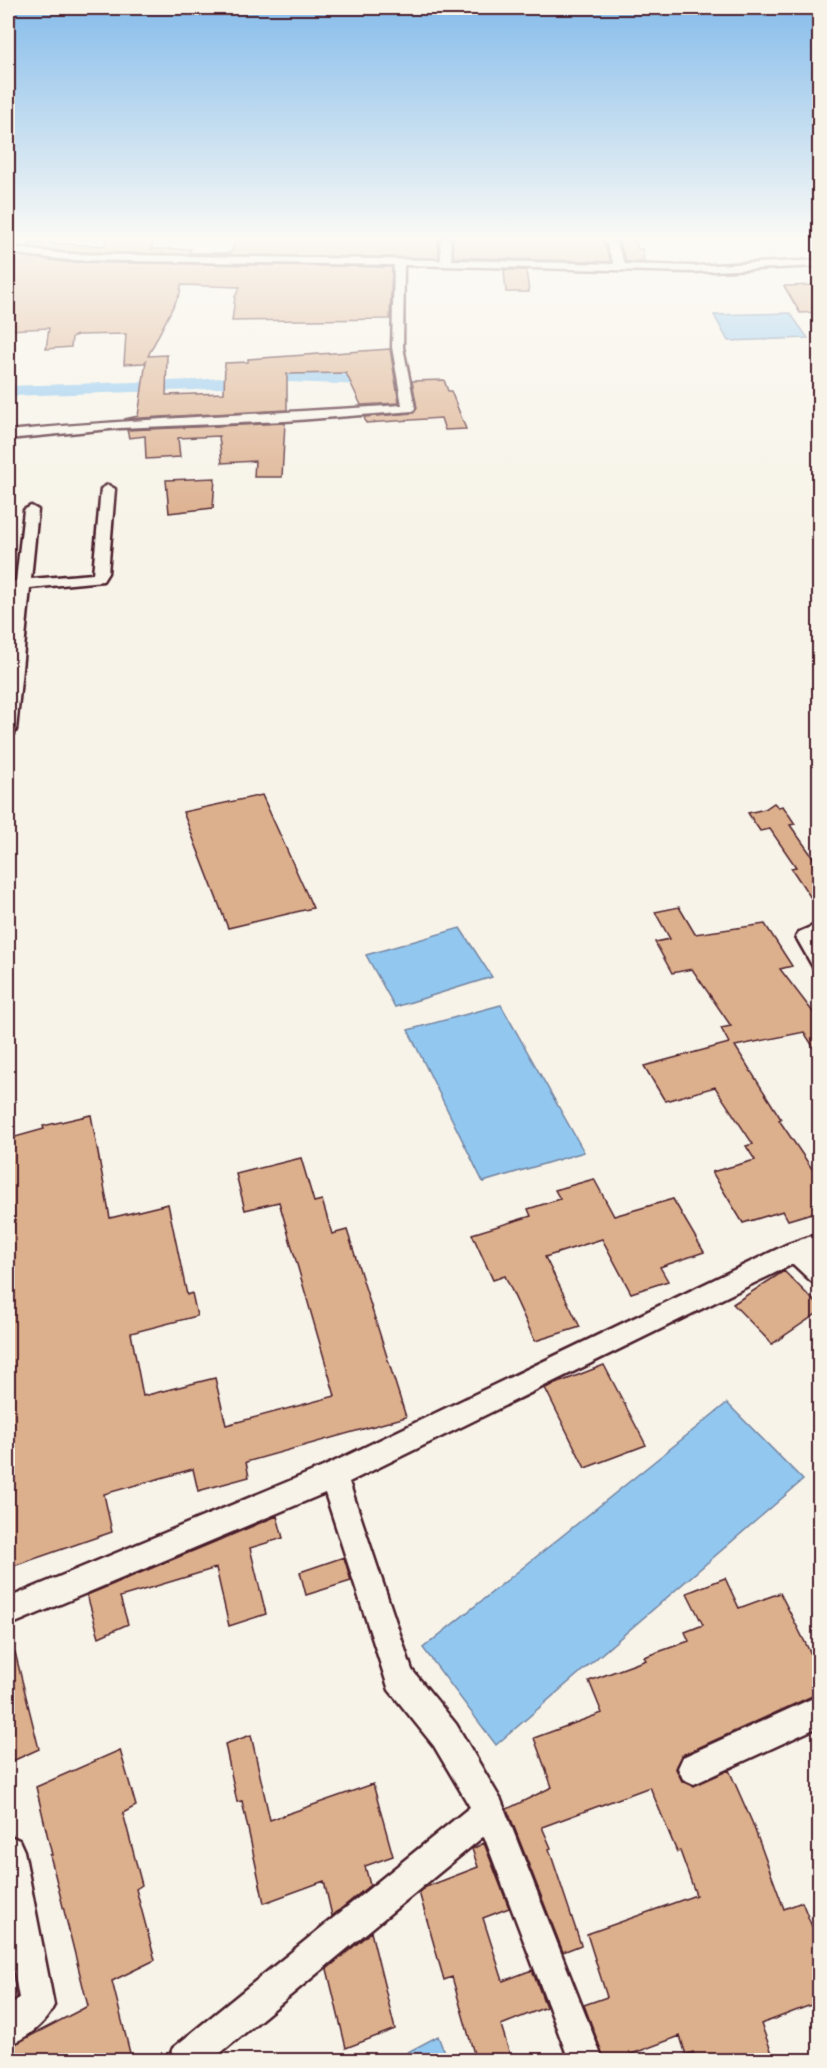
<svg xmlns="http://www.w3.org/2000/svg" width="827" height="2068" viewBox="0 0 827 2068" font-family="Mynerve,sans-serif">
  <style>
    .water { fill: #92c8f0; stroke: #7584a1; stroke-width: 1.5 }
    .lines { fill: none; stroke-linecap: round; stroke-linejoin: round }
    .canal { fill: #92c8f0; fill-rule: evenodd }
    .building { fill: #dcaf8d; stroke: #4a1f2b; stroke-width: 1.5 }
    .minor-casing { stroke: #4a1f2b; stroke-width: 5 }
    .minor { fill: #f7f3e8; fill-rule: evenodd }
  </style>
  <rect width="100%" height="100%" fill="#f7f3e8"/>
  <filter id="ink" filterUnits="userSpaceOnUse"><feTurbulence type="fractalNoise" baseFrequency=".0167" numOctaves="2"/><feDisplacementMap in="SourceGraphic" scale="12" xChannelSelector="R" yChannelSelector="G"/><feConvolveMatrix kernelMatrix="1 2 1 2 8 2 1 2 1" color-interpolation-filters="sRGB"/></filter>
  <g filter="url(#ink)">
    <!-- water -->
    <path class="water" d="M790,313L808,338L728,341L714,315Z
      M460,928L492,977L395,1007L366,955Z
      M501,1005L584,1152L483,1182L408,1030Z
      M727,1403L803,1480L496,1745L423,1648Z
      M438,2036L447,2060H393Z"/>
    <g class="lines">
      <!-- canal -->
      <path class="canal" d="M286,372L366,375L387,373L395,378L387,383L366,385L286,382L196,390L8,396V386L196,380Z"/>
    </g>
    <!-- building -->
    <path class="building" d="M108,238H155L151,249H191L189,253H231L236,238H438L439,258L67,252L28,247L33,242L104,246Z
      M452,238H602L611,262L454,257Z
      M618,241H635L638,249H642L644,262H627Z
      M8,255L67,262L392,267L390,319L232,321L235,297L240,287L181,285L180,293L148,356L167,355L166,395L224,393L225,363L248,362V359L390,349L399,403L361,405L346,373L287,374V410L124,419L138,416L146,361L144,363L124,364L126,334L77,335L72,337L71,347L46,349L49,328L8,330Z
      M504,270H526L529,292H506Z
      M819,285V312L800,313L784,286Z
      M444,380L448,391H451L466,429L445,430L441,418L366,423L364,417L413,413L417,408L412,381Z
      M285,423L282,477H254L255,461L222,463L219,436L178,438L180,457L146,459L145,436L129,438L127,430Z
      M215,478L213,508L169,513L166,480Z
      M262,795L313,908L228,928L183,812Z
      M774,803L778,807L783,806L795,824L790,825L817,863L819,862V910L791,868L796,867L770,829L760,831L748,813L765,809Z
      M679,907L695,934L765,924L792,966L780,969L819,1020V1056L804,1032L735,1046L781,1119L779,1120L819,1179V1211L788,1220L783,1211L743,1223L712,1172L755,1160L746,1146L753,1144L715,1087L665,1101L644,1066L729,1043L721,1028L731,1026L692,969L672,973L655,942L670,939L655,912Z
      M91,1115L110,1218L168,1204L187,1295L192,1293L197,1316L131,1333L143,1396L215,1378L226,1425L335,1396L279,1202L245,1210L236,1174L301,1158L314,1202L322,1200L332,1234L347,1230L406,1417L246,1462L249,1477L198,1491L193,1469L104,1494L112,1532L8,1568V1139L44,1129L43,1126Z
      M594,1179L614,1216L673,1199L704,1252L660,1267L668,1281L631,1293L602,1239L545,1257L580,1327L535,1341L505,1276L493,1280L472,1234L531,1216L528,1209L560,1199L555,1190Z
      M784,1271L819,1306V1312L772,1344L733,1304Z
      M604,1365L646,1445L585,1468L545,1388Z
      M277,1516L283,1538L250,1548L266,1614L229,1626L216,1568L120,1597L128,1624L99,1637L87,1595Z
      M344,1557L351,1581L306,1595L300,1572Z
      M725,1578L739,1608L780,1593L819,1670V1693L682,1755L676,1769L682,1781L693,1786L729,1770L752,1822L784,1909L802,1902L819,1944V2002L761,2024L775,2061H696L693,2052L686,2055L680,2036L613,2061H605L584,2005L607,1997L587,1934L696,1895L680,1851L677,1852L650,1787L542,1827L551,1848L549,1849L581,1945L563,1952L507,1809L552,1787L534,1738L602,1713L589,1681L646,1660L644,1657L689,1641L685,1632L703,1625L687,1593Z
      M15,1652L39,1749L8,1763V1653Z
      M251,1735L270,1820L373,1784L393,1856L365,1866L370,1885L332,1916L324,1881L264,1903L242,1801L237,1802L225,1744Z
      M120,1750L136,1806L123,1813L142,1885L136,1889L155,1960L112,1981L132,2061H14L11,2046L88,2006L50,1855H52L36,1787Z
      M484,1843L509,1908L483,1918L503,1981L532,1970L546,2007L501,2025L512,2061H476L452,1977L444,1980L419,1892L426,1887L478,1867L472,1849Z
      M371,1932L395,2029L346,2048L327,1969Z"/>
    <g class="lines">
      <defs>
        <path id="minor" d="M440,238H450L452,260L614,264L604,238H614L625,264L693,266L820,260V266L693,272L404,265L403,347L415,408L413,411L285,421L120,428L8,439V431C139,418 271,414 402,405L392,347L394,265L67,260L8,253V247L67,254L441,260Z
          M108,485L115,489L108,573L103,581L30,588L16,730L14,734L8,735V659L15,590H8V582L16,581L24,510L31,506L38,510L31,579L93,574L101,489Z
          M820,923V939L817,940L820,946V969L813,967L796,937L799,932Z
          M820,1233V1253L816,1255L820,1258V1284L811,1281L793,1264L349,1482L412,1670L456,1724L501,1800L603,2060H569L484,1836L212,2060H168L173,2048L470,1807L434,1746L389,1690L325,1493L8,1626V1598L323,1467L788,1244Z
          M820,1695V1726L694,1784L683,1779L678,1768L683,1757Z
          M8,1835L19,1840L24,1851L54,2005C46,2024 27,2038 8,2045V2007L19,1998L8,1937Z"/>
      </defs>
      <!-- minor casing -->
      <use href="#minor" class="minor-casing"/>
      <!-- minor -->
      <use href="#minor" class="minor"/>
    </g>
  </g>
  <!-- sky -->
  <linearGradient id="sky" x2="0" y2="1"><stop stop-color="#85bceb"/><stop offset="0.45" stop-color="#fbfaf5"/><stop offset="1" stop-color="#fbfaf5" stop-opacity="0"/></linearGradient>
  <rect width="827" height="527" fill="url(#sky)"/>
  <!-- margin -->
  <rect width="827" height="2068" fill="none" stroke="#f7f3e8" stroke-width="30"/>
  <rect x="15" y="15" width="797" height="2038" fill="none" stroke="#4a1f2b" stroke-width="2" filter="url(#ink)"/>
</svg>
